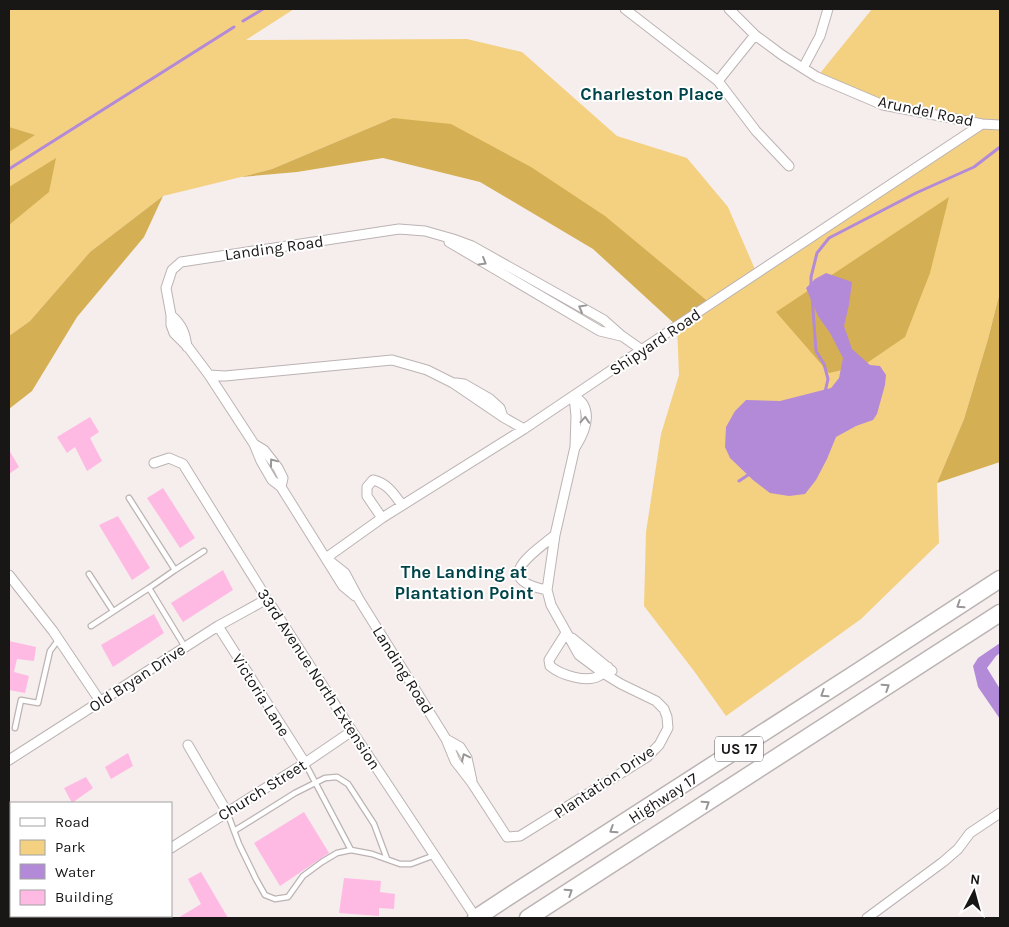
<svg xmlns="http://www.w3.org/2000/svg" width="1009" height="927" viewBox="0 0 1009 927" font-family="Karla,sans-serif">
  <style>
    .green { fill: #f4d180 }
    .forest { fill: #d5af53 }
    .water { fill: #b38ad8 }
    .lines { fill: none; stroke-linecap: round; stroke-linejoin: round }
    .stream { stroke: #b38ad8; stroke-width: 3 }
    .building { fill: #ffbae4 }
    .lane-casing { stroke: #bcb3b3; stroke-width: 7 }
    .street-casing { stroke: #bcb3b3; stroke-width: 11 }
    .highway-casing { stroke: #bcb3b3; stroke-width: 19 }
    .lane { stroke: #fff; stroke-width: 4.5 }
    .street { stroke: #fff; stroke-width: 9 }
    .highway { stroke: #fff; stroke-width: 16 }
    .oneway { stroke: #989696 }
    .labels { text-anchor: middle; dominant-baseline: central; stroke-width: 4; stroke-linejoin: round; paint-order: stroke }
    .shield { fill: #fff; stroke: #5e5c5c; stroke-width: 1 }
    .shield-label { font-size: 15px; font-weight: bold; fill: #191616 }
    .street-label { font-size: 16px; fill: #191616; stroke: #fff }
    .neighbourhood-label { font-size: 18px; font-weight: bold; fill: #004449; stroke: #fff }
  </style>
  <rect width="100%" height="100%" fill="#f6eded"/>
  <!-- green -->
  <path class="green" d="M9,9H294L246,40L467,39L522,52L617,136L687,158L728,207L757,274L983,127L1000,129V292L988,339L964,419L937,483L939,543L861,619L726,716L694,671L644,606L646,532L661,434L679,375L677,326L710,304L393,118L272,169L241,177L163,196L90,252L30,321L9,336Z
    M872,9H1000V121L983,120L883,105L817,77Z"/>
  <!-- forest -->
  <path class="forest" d="M393,118L451,124L531,167L605,216L711,304L677,326L593,249L480,182L383,158L297,172L241,177L272,169Z
    M9,127L35,135L9,152Z
    M56,158L49,192L9,225V187Z
    M163,196L144,237L77,317L32,391L9,409V336L30,321L90,252Z
    M949,197L930,273L905,337L864,365L829,373L776,312Z
    M1000,292V462L937,483L964,419L988,339Z
    M9,818L11,823V916H40V918H9Z"/>
  <!-- water -->
  <path class="water" d="M826,273L852,282L849,305L844,326L852,349L870,365L880,366L886,375L885,385L877,414L873,420L856,426L836,437L827,459L816,480L805,494L789,496L770,493L753,480L730,458L725,447L726,427L735,411L746,400L780,401L831,388L839,378L843,358L830,333L818,316L806,288L815,279Z
    M1000,643V653L996,656L987,668L1000,689V719L978,687L973,666L978,658Z"/>
  <g class="lines">
    <!-- stream -->
    <path class="stream" d="M243,21L263,9
      M9,169L234,27
      M811,285V277L817,253L829,238L916,193L974,167L1000,147
      M812,296L816,351L824,364L828,379L825,392
      M739,481L751,473"/>
  </g>
  <!-- building -->
  <path class="building" d="M90,417L99,432L90,438L102,461L87,471L75,447L67,453L57,437Z
    M9,450L19,467L9,474Z
    M163,488L195,538L180,548L147,498Z
    M118,516L150,568L132,580L99,525Z
    M223,570L233,590L183,622L171,603Z
    M154,614L164,633L113,667L101,645Z
    M9,641L36,647L34,661L17,659L14,672L29,676L25,693L9,690Z
    M128,753L133,766L111,779L105,767Z
    M86,777L93,788L72,803L64,788Z
    M304,812L329,853L280,886L254,843Z
    M201,872L228,918H178L201,904L188,879Z
    M344,878L381,881L380,892L395,894L394,909L379,908V916L339,913Z"/>
  <g class="lines">
    <defs>
      <path id="lane" d="M129,498L175,570L149,588
        M175,570L204,551
        M89,574L113,611
        M91,626L149,588L185,647
        M15,728L21,700L38,703L50,651L59,639
        M305,763L351,850
        M227,812L239,844L256,879L265,895L275,899L288,897L303,876L322,862L337,853L351,850L372,854L400,864H411L435,855
        M234,831L295,793L325,778L337,777L348,784L374,824L387,859
        M146,916L147,918"/>
      <path id="street" d="M625,9L718,81L756,131L789,166
        M729,9L755,35L782,55L817,77L883,105L982,124L1000,125
        M803,68L820,36L828,9
        M718,81L755,35
        M449,242L600,331L621,336
        M171,315C182,325 185,332 187,347
        M209,375L225,376L392,360L427,370L453,383L503,417L524,429
        M456,383L464,384L490,399L500,408L503,417
        M574,396C577,398 581,401 583,404C591,418 583,435 576,446
        M254,444L264,450L278,468L283,478L281,487
        M154,463L169,458L183,464L267,599L352,731L476,918
        M382,518L367,496V487L373,480C387,483 394,494 402,505
        M326,558L345,573L360,601L446,739L455,761L472,783L507,837L520,836L647,757L659,745L668,728L667,717L664,709L656,701L621,684L603,673L579,655L551,605L547,590L555,535L575,447L576,416L574,396
        M326,558L382,518L524,429L677,326L982,124
        M9,575L53,631L100,701
        M547,590C491,579 532,554 555,535
        M355,596L343,586L281,487L272,480L261,461L254,444L209,375L188,347L174,333L171,325V315L166,288L172,270L181,262L399,229L425,231L453,239L472,246L604,320L622,336L642,350
        M218,626L305,763
        M566,633L549,660L550,666C561,675 586,683 599,676C602,674 605,670 608,667
        M572,638L612,671
        M446,739L460,747L467,758L472,781
        M188,745L227,812
        M9,760L218,626L267,599
        M171,848L305,763L352,731
        M62,918L66,916
        M867,918L943,862L958,849L970,833L1000,813"/>
      <path id="highway" d="M476,918L514,893L859,671L1000,579
        M528,918L1000,613"/>
    </defs>
    <!-- lane casing -->
    <use href="#lane" class="lane-casing"/>
    <!-- street casing -->
    <use href="#street" class="street-casing"/>
    <!-- highway casing -->
    <use href="#highway" class="highway-casing"/>
    <!-- lane -->
    <use href="#lane" class="lane"/>
    <!-- street -->
    <use href="#street" class="street"/>
    <!-- highway -->
    <use href="#highway" class="highway"/>
  </g>
  <!-- one-way arrows -->
  <defs><path id="oneway-chevron" d="M-2-3.5L2.5 0L-2 3.5" fill="none" stroke-width="1.6" stroke-linecap="round" stroke-linejoin="round" transform="scale(1.25)"/></defs>
  <g class="oneway">
    <use href="#oneway-chevron" transform="translate(483 262) rotate(30)"/>
    <use href="#oneway-chevron" transform="translate(582 308) rotate(-151)"/>
    <use href="#oneway-chevron" transform="translate(585 420) rotate(-86)"/>
    <use href="#oneway-chevron" transform="translate(273 462) rotate(-127)"/>
    <use href="#oneway-chevron" transform="translate(960 605) rotate(147)"/>
    <use href="#oneway-chevron" transform="translate(886 687) rotate(-33)"/>
    <use href="#oneway-chevron" transform="translate(824 694) rotate(147)"/>
    <use href="#oneway-chevron" transform="translate(465 757) rotate(-115)"/>
    <use href="#oneway-chevron" transform="translate(706 804) rotate(-33)"/>
    <use href="#oneway-chevron" transform="translate(613 830) rotate(147)"/>
    <use href="#oneway-chevron" transform="translate(569 892) rotate(-33)"/>
  </g>
  <g class="labels">
    <!-- shield labels -->
    <rect class="shield" x="715" y="736.5" width="48" height="25" rx="4"/>
    <g class="shield-label">
      <text x="739" y="749">US 17</text>
    </g>
    <!-- street labels -->
    <g class="street-label">
      <text transform="translate(926 111) rotate(12)">Arundel Road</text>
      <text transform="translate(274 248) rotate(-8)">Landing Road</text>
      <text transform="translate(655 342) rotate(-34)">Shipyard Road</text>
      <text transform="translate(403 670) rotate(58)">Landing Road</text>
      <text transform="translate(137 678) rotate(-33)">Old Bryan Drive</text>
      <text transform="translate(319 679) rotate(57)">33rd Avenue North Extension</text>
      <text transform="translate(261 695) rotate(58)">Victoria Lane</text>
      <text transform="translate(604 782) rotate(-34)">Plantation Drive</text>
      <text transform="translate(262 790) rotate(-32)">Church Street</text>
      <text transform="translate(663 798) rotate(-33)">Highway 17</text>
    </g>
    <!-- neighbourhood labels -->
    <g class="neighbourhood-label">
      <text x="652" y="94">Charleston Place</text>
      <text x="464" y="572">The Landing at<tspan x="464" dy="21">Plantation Point</tspan></text>
    </g>
  </g>
  <!-- border -->
  <rect width="1009" height="927" fill="none" stroke="#191616" stroke-width="20"/>
  <!-- legend -->
  <rect x="10" y="802" width="162" height="115" fill="#ffffff" stroke="#a3a2a2"/>
  <rect x="20" y="818" width="25" height="8" fill="#ffffff" stroke="#a3a2a2"/>
  <text x="55" y="827" font-size="15" fill="#191616">Road</text>
  <rect x="20" y="840" width="25" height="15" fill="#f4d180" stroke="#a3a2a2"/>
  <text x="55" y="852" font-size="15" fill="#191616">Park</text>
  <rect x="20" y="864" width="25" height="15" fill="#b38ad8" stroke="#a3a2a2"/>
  <text x="55" y="877" font-size="15" fill="#191616">Water</text>
  <rect x="20" y="890" width="25" height="15" fill="#ffbae4" stroke="#a3a2a2"/>
  <text x="55" y="902" font-size="15" fill="#191616">Building</text>
  <!-- north arrow -->
  <g transform="translate(974 892) rotate(6)" stroke="#ffffff" stroke-width="4" paint-order="stroke">
  <path d="M0-4L9 19L0 12L-9 19Z" fill="#191616"/>
  <text y="-8" font-size="14" font-weight="bold" text-anchor="middle" fill="#191616">N</text>
  </g>
</svg>
